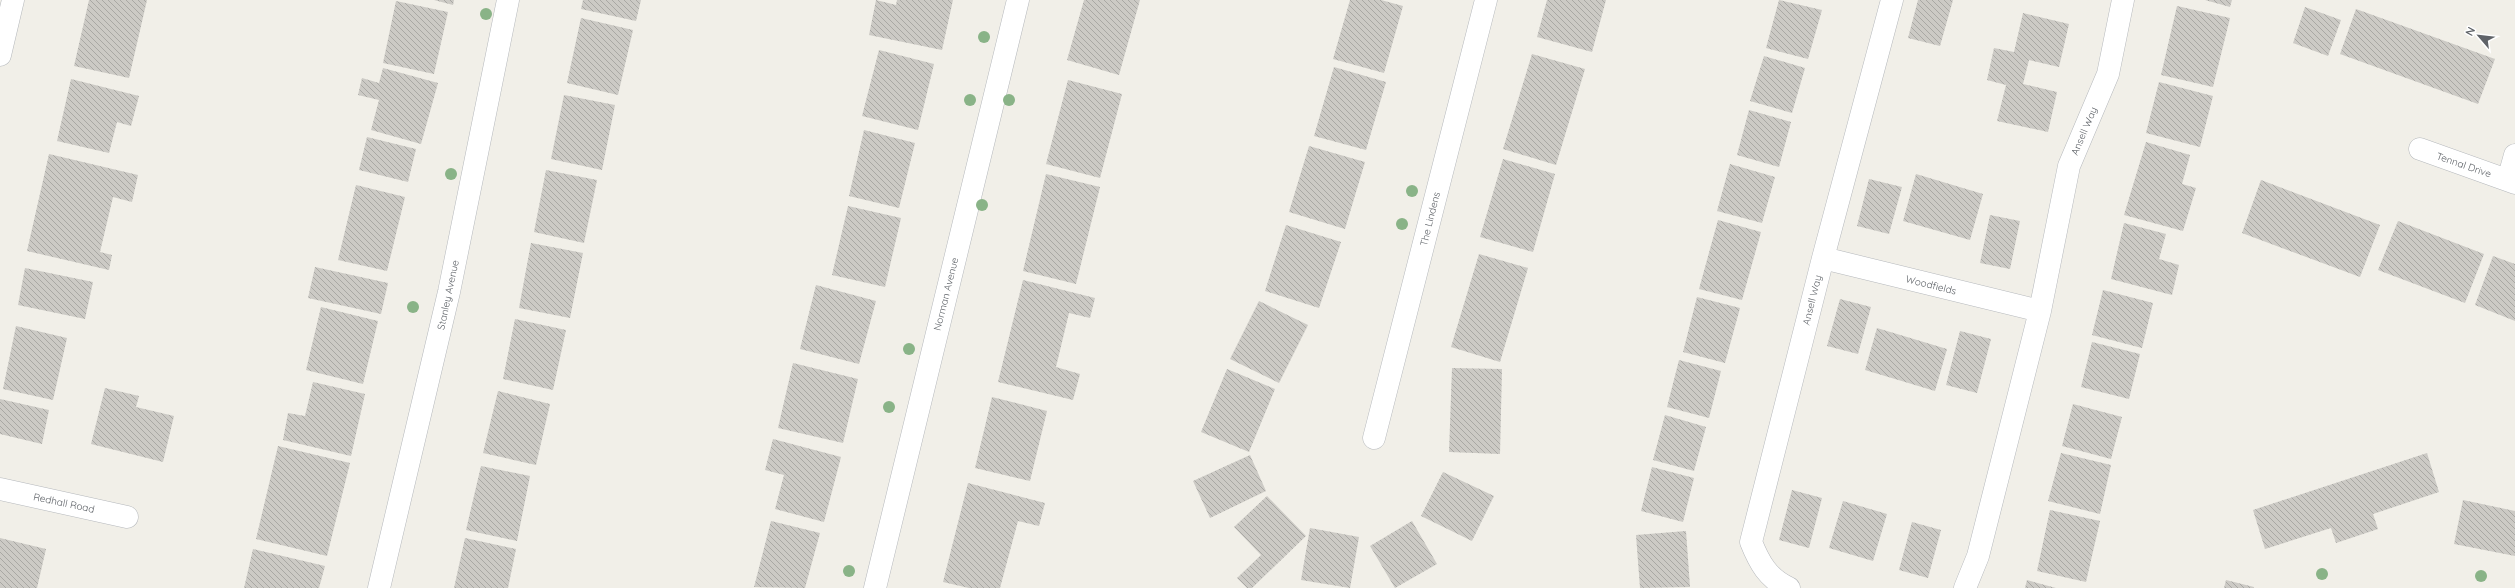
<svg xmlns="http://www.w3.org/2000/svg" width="2515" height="588" viewBox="0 0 2515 588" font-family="Quicksand,sans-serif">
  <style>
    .building { fill: url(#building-back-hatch) }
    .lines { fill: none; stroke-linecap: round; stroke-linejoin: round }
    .minor-casing { stroke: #b5b8bc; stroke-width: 23 }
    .minor { stroke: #fff; stroke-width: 22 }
    .tree { fill: #89b387 }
    .labels { text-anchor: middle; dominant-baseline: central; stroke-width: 3; stroke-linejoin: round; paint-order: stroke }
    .street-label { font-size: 10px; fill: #5f6368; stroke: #fff }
  </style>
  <defs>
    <pattern id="building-back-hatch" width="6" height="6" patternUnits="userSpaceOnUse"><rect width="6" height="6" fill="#cccac5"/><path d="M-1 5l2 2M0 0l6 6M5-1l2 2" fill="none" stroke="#a9a8a4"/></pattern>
  </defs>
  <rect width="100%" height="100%" fill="#f1efe8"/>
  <!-- building -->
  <path class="building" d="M89,0H147L129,78L74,66Z
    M434,0H454L453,5Z
    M583,0H641L636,21L581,9Z
    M876,0L896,5L897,0H953L942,50L869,35Z
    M1084,0H1140L1119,75L1067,60Z
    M1350,0H1381L1403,6L1384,73L1333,59Z
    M1547,0H1606L1592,52L1537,37Z
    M1779,0L1822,10L1808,59L1766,48Z
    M1918,0H1953L1940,46L1908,38Z
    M2205,0H2232L2230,7Z
    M396,1L448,12L434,74L383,63Z
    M2177,6L2230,18L2213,87L2161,75Z
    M2305,7L2341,20L2328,56L2293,43Z
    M2356,9L2495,59L2478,104L2340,54Z
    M2023,13L2069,24L2059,67L2029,60L2023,84L2057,92L2048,132L1997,121L2006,85L1987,80L1994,48L2014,52Z
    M581,18L633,30L618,95L567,83Z
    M879,50L934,64L918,130L862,116Z
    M1532,54L1585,69L1556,165L1503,149Z
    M1764,56L1805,68L1792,113L1750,101Z
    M1334,67L1386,82L1366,150L1314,136Z
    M383,68L438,83L421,144L371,130L379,100L358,95L362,78L379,83Z
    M71,79L139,96L131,126L117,122L109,153L57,141Z
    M1068,80L1122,94L1100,178L1046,164Z
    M2159,82L2213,96L2200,147L2146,133Z
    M564,95L615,105L602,170L551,159Z
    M1749,110L1791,122L1779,167L1737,155Z
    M864,130L915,143L899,208L849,196Z
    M367,137L416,149L408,182L359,170Z
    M2146,142L2190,155L2182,184L2196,188L2183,231L2124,215Z
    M1309,146L1365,162L1345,229L1289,212Z
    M49,154L138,175L132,202L113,197L100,252L112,255L109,270L27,251Z
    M1503,159L1555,174L1533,252L1480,237Z
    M1730,164L1775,177L1762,223L1717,211Z
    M546,170L597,180L584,243L534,232Z
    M1046,174L1100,187L1076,284L1023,271Z
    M1916,174L1983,194L1970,240L1903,221Z
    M1869,179L1902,187L1889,234L1857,226Z
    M2261,180L2380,225L2360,277L2242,233Z
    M356,185L405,197L387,271L338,260Z
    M848,206L901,218L885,287L832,275Z
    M1990,215L2020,221L2010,269L1980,263Z
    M1718,220L1761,232L1742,300L1699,289Z
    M2398,221L2484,254L2465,303L2378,270Z
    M2124,223L2166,234L2159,259L2179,265L2172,295L2111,279Z
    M1286,225L1341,242L1319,308L1265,291Z
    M531,243L583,253L570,318L519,308Z
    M1479,254L1528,268L1500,362L1451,347Z
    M2493,256L2515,264V321L2475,305Z
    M315,267L388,283L381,314L308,298Z
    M25,268L93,282L85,319L18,305Z
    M1023,280L1095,298L1090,318L1069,313L1056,367L1080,374L1073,400L998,382Z
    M816,285L876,301L859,364L800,349Z
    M2103,290L2153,303L2142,348L2092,335Z
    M1697,297L1740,308L1725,363L1683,352Z
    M1840,299L1871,307L1858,354L1827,346Z
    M1259,301L1308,325L1279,383L1230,359Z
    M321,307L378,321L363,384L306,370Z
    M515,319L566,330L553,390L503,379Z
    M16,326L67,338L53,400L3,389Z
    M1877,328L1947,349L1935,391L1865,370Z
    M1960,331L1991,339L1977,393L1946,385Z
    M2092,342L2140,354L2129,399L2081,387Z
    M1679,360L1721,371L1709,418L1667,407Z
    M793,363L858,379L843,443L778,428Z
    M1452,368L1502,369L1500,454L1449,452Z
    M1227,369L1275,389L1249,452L1201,432Z
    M313,382L365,394L351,456L283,440L288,413L305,416Z
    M105,388L139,396L136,407L174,416L163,462L91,444Z
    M498,391L550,404L536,465L483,453Z
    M992,397L1047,411L1030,481L975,468Z
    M0,399L49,410L42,444L0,434Z
    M2073,404L2122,417L2111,459L2062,446Z
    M1665,415L1706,427L1694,471L1653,460Z
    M773,439L841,457L824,522L775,509L784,475L765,470Z
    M278,446L350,463L327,556L256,539Z
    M2061,453L2111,465L2100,514L2048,501Z
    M2427,453L2439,492L2373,514L2378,529L2336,543L2331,528L2265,549L2253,510Z
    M1250,455L1266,491L1210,518L1193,481Z
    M481,466L530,476L517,541L466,530Z
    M1652,467L1694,478L1683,522L1641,511Z
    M1443,472L1494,496L1472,541L1421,516Z
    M968,483L1045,503L1039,526L1018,521L1000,588H969L943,582Z
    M1792,490L1822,498L1809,548L1779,540Z
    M1267,496L1306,536L1252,588H1247L1237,578L1261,555L1234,527Z
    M2463,500L2515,511V556L2454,544Z
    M1843,501L1887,514L1873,561L1829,548Z
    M2050,510L2100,521L2086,582L2037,571Z
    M771,521L820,533L805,588L754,587Z
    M1412,521L1437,564L1395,588L1370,546Z
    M1912,522L1941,530L1928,578L1899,570Z
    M1310,528L1359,537L1350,588L1301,580Z
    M1686,531L1690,587L1640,588L1636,535Z
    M0,538L46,549L37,588H0Z
    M465,538L516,549L508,588H454Z
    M253,549L325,566L319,588H244Z
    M2027,580L2056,588H2025Z
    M2226,580L2254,587V588H2224Z"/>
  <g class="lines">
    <defs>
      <path id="minor" d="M0,55L13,0
        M2420,149L2515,183
        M2508,180L2515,155
        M1823,258L2040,311
        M1374,438L1486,0
        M0,489L127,517
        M379,588L449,292L508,0
        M875,588L1018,0
        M1789,588C1768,579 1759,562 1751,542L1823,258L1892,0
        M1965,588L1978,556L2040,311L2069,166L2108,74L2123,0"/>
    </defs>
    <!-- minor casing -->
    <use href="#minor" class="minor-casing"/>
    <!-- minor -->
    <use href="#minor" class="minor"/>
  </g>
  <!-- trees -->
  <g class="tree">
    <circle cx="486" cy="14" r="6"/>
    <circle cx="984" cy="37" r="6"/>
    <circle cx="970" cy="100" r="6"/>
    <circle cx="1009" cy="100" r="6"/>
    <circle cx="451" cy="174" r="6"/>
    <circle cx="1412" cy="191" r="6"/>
    <circle cx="982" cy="205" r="6"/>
    <circle cx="1402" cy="224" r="6"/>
    <circle cx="413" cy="307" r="6"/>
    <circle cx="909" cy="349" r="6"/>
    <circle cx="889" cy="407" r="6"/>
    <circle cx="849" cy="571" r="6"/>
    <circle cx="2322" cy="574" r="6"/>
    <circle cx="2481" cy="576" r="6"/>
  </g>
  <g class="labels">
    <!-- street labels -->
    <g class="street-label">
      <text transform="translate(2084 131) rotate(-67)">Ansell Way</text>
      <text transform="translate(2464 165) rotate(19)">Tennal Drive</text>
      <text transform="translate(1430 219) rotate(-76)">The Lindens</text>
      <text transform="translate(1931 285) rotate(14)">Woodfields</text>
      <text transform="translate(946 294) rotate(-76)">Norman Avenue</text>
      <text transform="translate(448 295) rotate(-78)">Stanley Avenue</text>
      <text transform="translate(1812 300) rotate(-76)">Ansell Way</text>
      <text transform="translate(64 503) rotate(12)">Redhall Road</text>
    </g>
  </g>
  <!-- north arrow -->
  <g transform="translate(2479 36) rotate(298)" stroke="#ffffff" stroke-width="3" paint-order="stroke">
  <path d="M0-3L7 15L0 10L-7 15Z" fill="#5f6368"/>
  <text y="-6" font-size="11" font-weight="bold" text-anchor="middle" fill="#5f6368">N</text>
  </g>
</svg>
